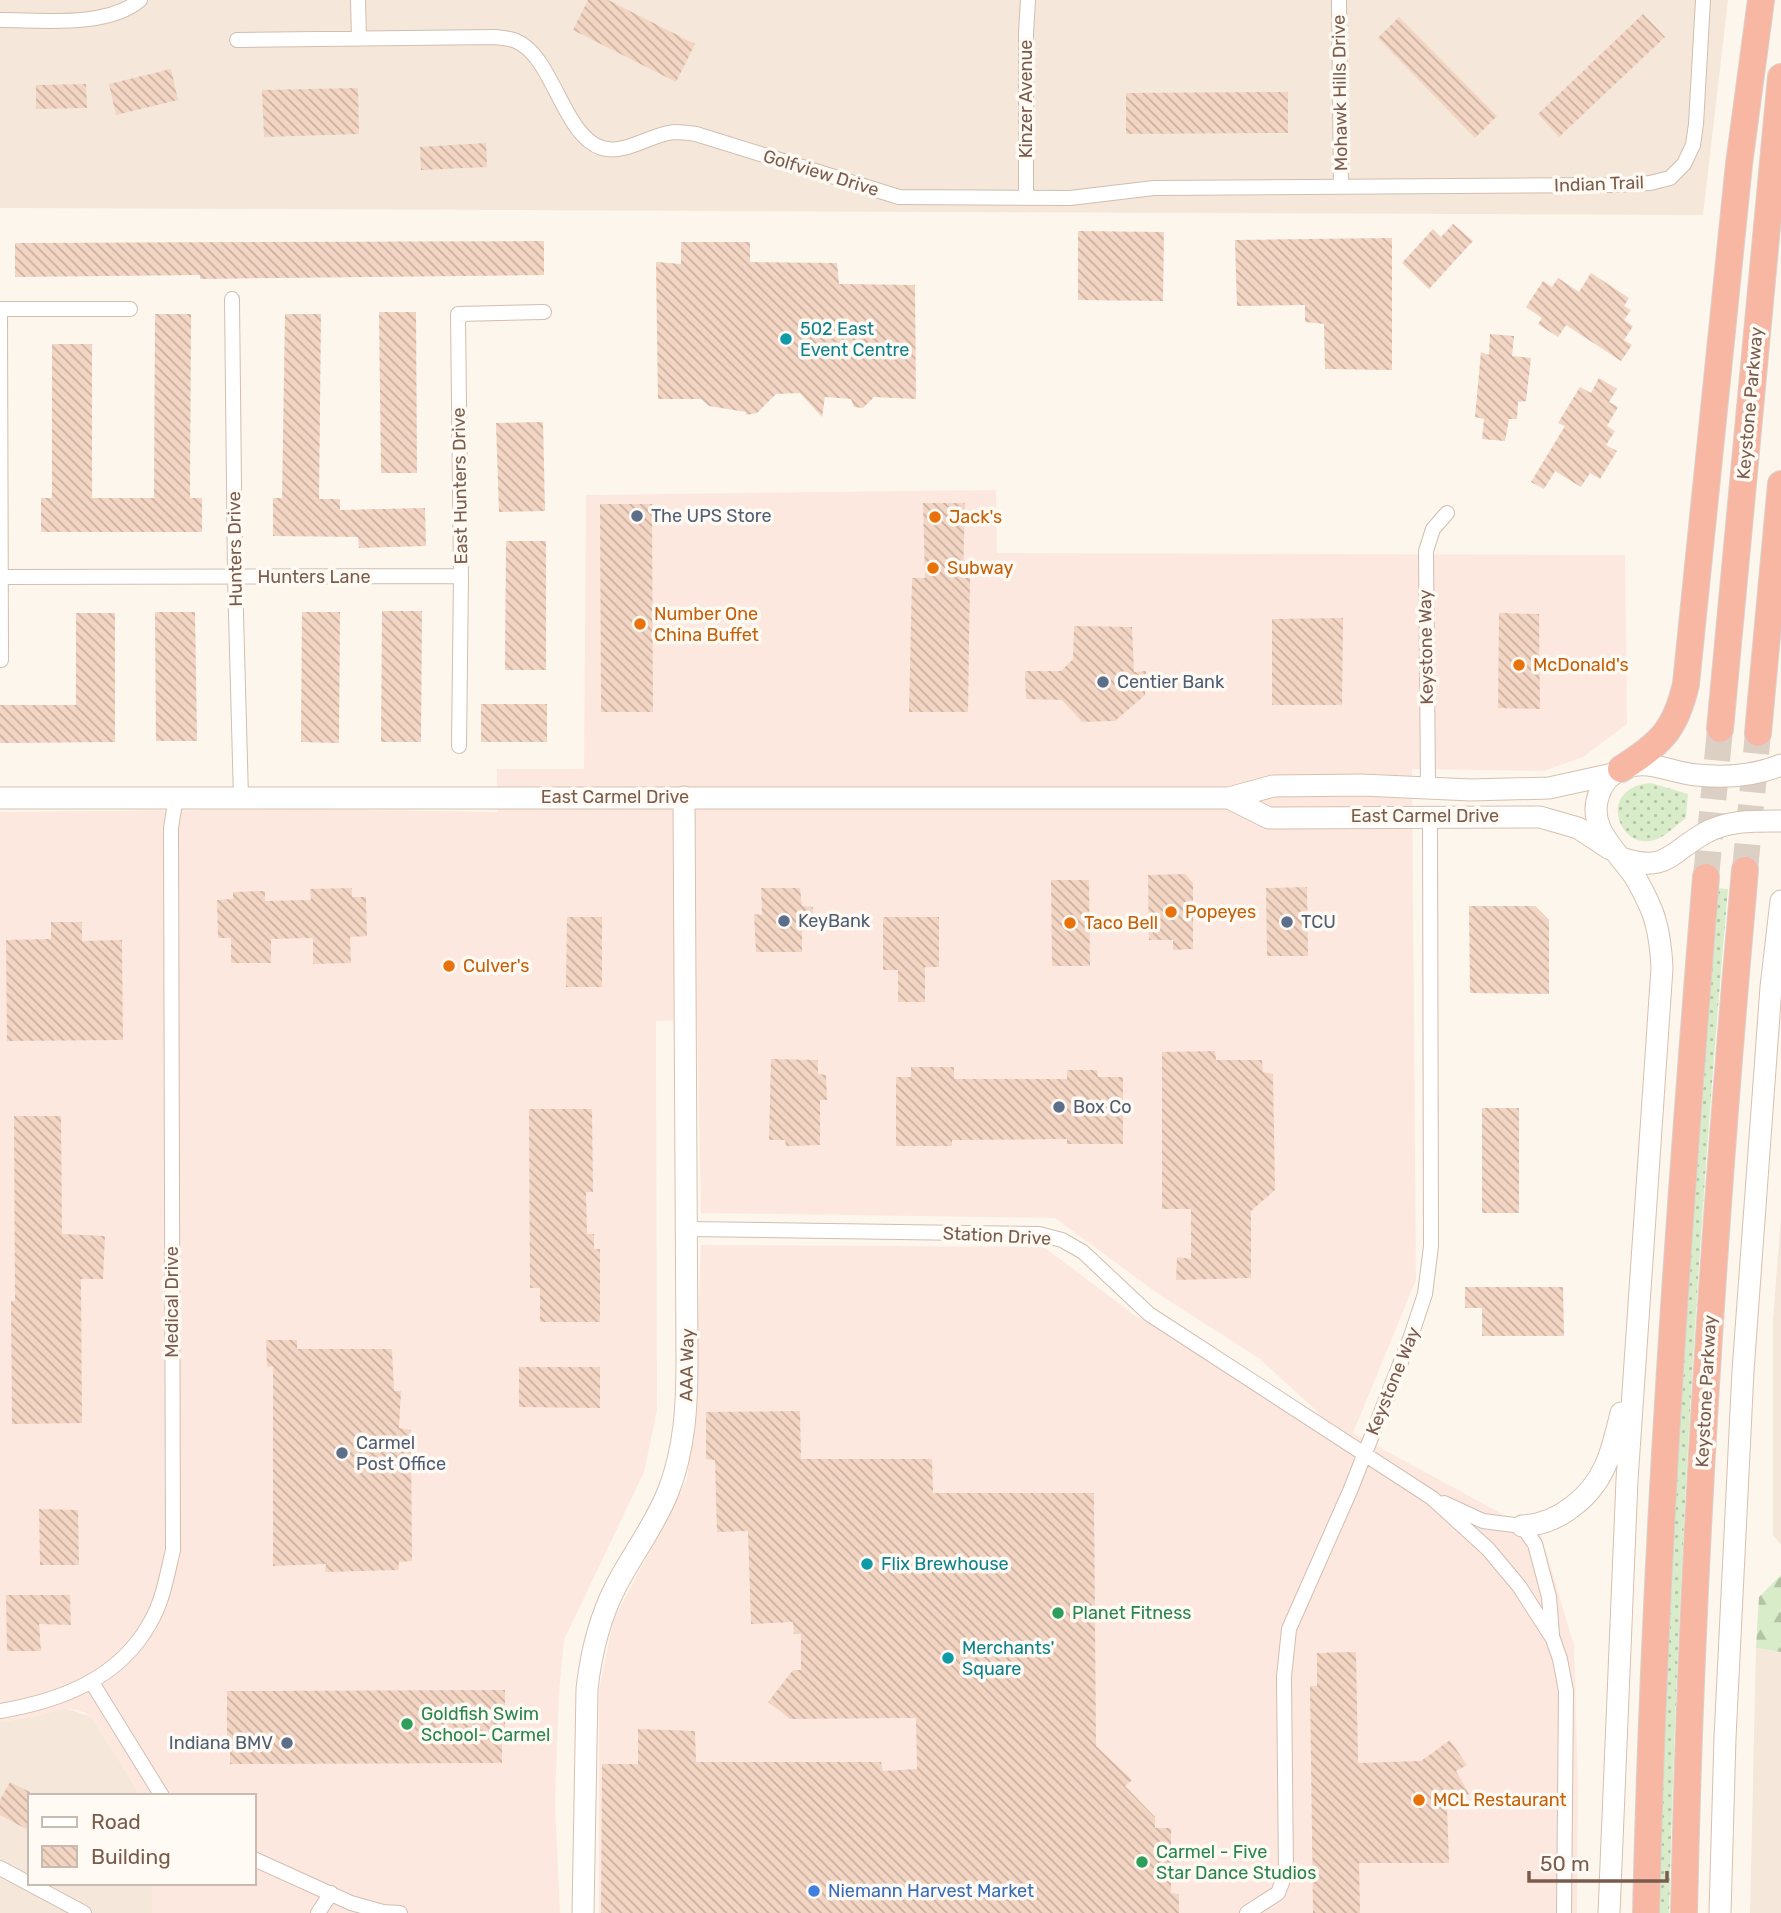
<svg xmlns="http://www.w3.org/2000/svg" width="1781" height="1913" viewBox="0 0 1781 1913" font-family="Rubik,sans-serif">
  <style>
    .residential { fill: #f5e8da }
    .commercial { fill: #fde8e0 }
    .grass { fill: url(#grass-dots) }
    .forest { fill: url(#forest-firs) }
    .building { fill: url(#building-back-hatch) }
    .lines { fill: none; stroke-linecap: round; stroke-linejoin: round }
    .highway-tunnel { stroke: #dcd0c4; stroke-width: 26; stroke-dasharray: 26 13; stroke-linecap: butt }
    .street-casing { stroke: #d1beb0; stroke-width: 16 }
    .secondary-casing { stroke: #d6c0b0; stroke-width: 23 }
    .highway-casing { stroke: #dad1cd; stroke-width: 28 }
    .street { stroke: #fff; stroke-width: 14 }
    .secondary { stroke: #fff; stroke-width: 21 }
    .highway { stroke: #f7b7a3; stroke-width: 26 }
    .culture-dot { fill: #0f9aa8; stroke: #fffaf3; stroke-width: 2.5 }
    .service-dot { fill: #5c6f8a; stroke: #fffaf3; stroke-width: 2.5 }
    .food-dot { fill: #e8710a; stroke: #fffaf3; stroke-width: 2.5 }
    .leisure-dot { fill: #2e9e5b; stroke: #fffaf3; stroke-width: 2.5 }
    .shop-dot { fill: #3f7fe0; stroke: #fffaf3; stroke-width: 2.5 }
    .labels { text-anchor: middle; dominant-baseline: central; stroke-width: 7; stroke-linejoin: round; paint-order: stroke }
    .street-label { font-size: 18px; fill: #7a5c4d; stroke: #fffaf3 }
    .culture-label { font-size: 18px; fill: #0d838f; stroke: #fffaf3; text-anchor: start }
    .service-label { font-size: 18px; fill: #4e5e75; stroke: #fffaf3; text-anchor: start }
    .food-label { font-size: 18px; fill: #c56008; stroke: #fffaf3; text-anchor: start }
    .leisure-label { font-size: 18px; fill: #27864d; stroke: #fffaf3; text-anchor: start }
    .shop-label { font-size: 18px; fill: #366cbe; stroke: #fffaf3; text-anchor: start }
  </style>
  <defs>
    <pattern id="grass-dots" width="8" height="8" patternUnits="userSpaceOnUse" patternTransform="scale(1.75)"><rect width="8" height="8" fill="#d8ecc9"/><path d="M2 2h.1M6 6h.1" fill="none" stroke="#b4c2a5" stroke-width="1.8" stroke-linecap="round"/></pattern>
    <pattern id="forest-firs" width="22" height="20" patternUnits="userSpaceOnUse" patternTransform="scale(1.75)"><rect width="22" height="20" fill="#d8ecc9"/><path d="M5 1l3.5 6h-7zM16 11l3.5 6h-7z" fill="#b4c2a5"/></pattern>
    <pattern id="building-back-hatch" width="6" height="6" patternUnits="userSpaceOnUse" patternTransform="scale(1.75)"><rect width="6" height="6" fill="#f3d5c3"/><path d="M-1 5l2 2M0 0l6 6M5-1l2 2" fill="none" stroke="#cab0a1"/></pattern>
  </defs>
  <rect width="100%" height="100%" fill="#fdf6ec"/>
  <!-- residential -->
  <path class="residential" d="M0,0H1728L1703,215L0,208Z
    M1781,1218V1545L1773,1535V1319Z
    M1756,1648L1781,1652V1913H1750Z
    M65,1708L92,1717L141,1796H30V1883H152V1913H0V1722L36,1716Z"/>
  <!-- commercial -->
  <path class="commercial" d="M996,490L997,553L1625,555L1627,724L1583,757L1544,771L1412,769L1416,1280L1353,1433L1541,1535L1574,1645L1578,1783L1577,1913H599V1690L613,1621L687,1479L695,1407L701,1245L1044,1247L1137,1317L1321,1415L1260,1359L1157,1293L1055,1218L701,1213L697,1020L656,1021L657,1410L644,1472L564,1640L559,1692L555,1803L560,1913H152V1883H254V1796H141L92,1717L81,1711L65,1708L36,1716L0,1722V812L301,809L497,812V769H584L586,495Z"/>
  <!-- grass -->
  <path class="grass" d="M1651,783L1688,794L1686,818C1675,826 1663,840 1649,841C1617,846 1598,787 1651,783Z
    M1716,888L1728,889C1698,1230 1678,1571 1669,1913H1656L1669,1576Z"/>
  <!-- forest -->
  <path class="forest" d="M1781,1575V1652L1756,1648L1759,1597Z"/>
  <!-- building -->
  <path class="building" d="M588,0H608L695,44L676,82L573,30Z
    M1643,14L1665,37L1559,137L1538,114Z
    M1399,17L1497,116L1475,138L1378,38Z
    M171,69L178,100L116,115L109,84Z
    M86,84L87,108L36,109V85Z
    M358,88L359,134L264,137L262,90Z
    M1288,92V133L1126,134V93Z
    M486,143L487,167L421,170L420,147Z
    M1453,224L1473,241L1429,289L1402,263L1433,229L1441,237Z
    M1078,231L1164,232L1163,301L1078,300Z
    M1392,238V370L1325,369L1324,324L1305,322V305L1237,306L1235,240Z
    M544,241V275L200,279V275L15,277V243Z
    M681,242H750V262L837,263L839,284L915,285L916,399L874,397L863,408L854,407L851,399L825,397L822,417L800,393L776,394L757,413L746,415V412L709,406L701,399H658L656,262L681,264Z
    M1591,273L1629,298L1624,306L1631,310L1624,320L1633,326L1624,340L1632,345L1621,361L1566,325L1558,337L1538,324L1542,318L1526,307L1543,281L1552,287L1558,278L1579,292Z
    M379,312H416L417,473H381Z
    M155,314H191L190,498H202V532H41V498H52V344H92V498H154Z
    M285,314H321L319,499H340V510L425,508L426,546L359,548L358,537L273,536V498H282Z
    M1490,334L1514,336L1512,356L1531,358L1526,401L1518,402L1517,419H1509L1505,441L1482,439L1484,419L1475,417L1481,352L1489,355Z
    M1599,378L1617,389L1609,402L1618,407L1607,426L1615,431L1606,445L1617,451L1600,479L1590,473L1581,487L1555,471L1544,489L1531,482L1565,426L1558,423L1580,387L1591,393Z
    M543,422L545,511L499,512L496,423Z
    M923,503H965L963,578H970L968,712H909L912,578H925Z
    M600,504H652L653,712H601Z
    M506,541H546V670H505Z
    M382,611H422L421,742H381Z
    M155,612H195L197,741H156Z
    M302,612H340L339,743L301,742Z
    M76,613H115V742L0,743V705H76Z
    M1499,613L1539,614L1540,709L1498,708Z
    M1343,618L1342,705H1272V619Z
    M1074,626L1132,627L1134,672L1146,671L1145,695L1115,721L1082,722L1062,700L1026,699L1025,671H1061L1073,659Z
    M481,704H547V742H481Z
    M1185,874L1193,883V949L1173,950V940H1149L1148,875Z
    M1051,880H1089L1090,966H1052Z
    M1307,887L1308,956H1267L1266,888Z
    M352,888V897H366L367,936L350,937L351,963L313,964V938L271,939V963H231V938H218L217,900L233,899V892L265,891V901L311,900L310,889Z
    M761,888H800L802,906L813,907L814,928H802V952H756L754,914L762,915Z
    M1469,906H1535L1549,920V994L1470,993Z
    M567,917H602V987H566Z
    M883,917H939V967H925V1002H898V970H883Z
    M51,922H82V941L122,940L123,1040L7,1041L6,940L51,939Z
    M1215,1051L1216,1060H1262L1263,1072L1273,1074L1275,1190L1251,1211V1278L1176,1280L1177,1257L1191,1259V1209H1162V1052Z
    M771,1059L818,1060V1074L826,1075L827,1100H820V1145L786,1146L785,1140H769Z
    M911,1067H954V1079H1067V1070H1097L1098,1077H1123V1144H1067V1139L952,1140V1146H896V1077H911Z
    M1482,1108H1519V1213H1482Z
    M529,1109H592L593,1192H586L587,1234H594V1249H600V1322H540V1288H530Z
    M14,1116H61L62,1234L105,1236L103,1279H81L82,1423L12,1424L11,1301H15Z
    M1465,1287H1563L1564,1336H1482V1308H1465Z
    M266,1340H297V1349H392L394,1391H401L399,1428L411,1430L412,1561L399,1562L398,1570L325,1572L326,1564L273,1566V1366L267,1367Z
    M519,1367H600V1408L519,1407Z
    M800,1411L801,1459H932L933,1493H1094L1096,1746L1132,1780L1125,1786L1155,1817V1828H1171V1893L1179,1894V1913H601L602,1764H638V1729L695,1731L696,1762H881L883,1771L917,1769L916,1718L790,1719L768,1702L793,1670H801V1634H794L793,1622L751,1624L748,1531L717,1532L715,1460L706,1459V1412Z
    M39,1509L78,1510L79,1565H40Z
    M6,1595H70L71,1625L39,1624L41,1651H7Z
    M1356,1652L1358,1763L1421,1761L1450,1740L1467,1765L1456,1771L1469,1794L1447,1807L1449,1863H1359L1360,1913H1313L1310,1686H1317V1653Z
    M505,1690V1741H502V1763L230,1764V1741H227V1691Z
    M10,1782L30,1792V1831L0,1815V1800Z"/>
  <g class="lines">
    <!-- highway-tunnel -->
    <path class="highway-tunnel" d="M1745,870L1758,733
      M1706,877L1720,729"/>
    <defs>
      <path id="street" d="M358,0L359,39
        M1339,0L1341,187
        M0,20C41,20 107,28 140,0
        M237,40L495,37C501,38 510,38 516,41C553,56 563,136 602,148C625,155 651,134 674,132C681,132 689,133 696,134L899,197L1070,198L1154,188L1615,185L1650,183L1670,178L1684,164L1693,145L1696,124L1703,0
        M1026,198V33L1028,0
        M232,299L235,577L241,798
        M0,577L461,576
        M1,660L0,309H130
        M459,746L461,576L458,314L544,312
        M1428,788L1426,551L1433,529L1447,513
        M687,1229L1039,1234L1062,1240L1083,1252L1149,1314L1432,1498L1488,1549L1519,1586L1553,1639L1560,1659L1566,1691L1564,1913
        M1444,1503L1483,1521L1522,1526L1535,1544L1549,1597L1552,1634
        M91,1681L162,1796
        M0,1711C60,1701 119,1679 150,1623C163,1601 167,1575 173,1550L171,828L176,797
        M254,1859L351,1903L383,1912L400,1913
        M0,1868L84,1913
        M318,1913L331,1893
        M1247,1913L1278,1893L1286,1872L1284,1677L1289,1629L1350,1491L1410,1339L1425,1294L1431,1246L1430,816"/>
      <path id="secondary" d="M0,798H1229L1273,786L1362,785L1471,790L1549,788L1613,774
        M1229,798L1269,818L1540,817L1578,828L1610,849
        M1621,858C1667,873 1669,853 1705,833C1728,820 1755,821 1781,821
        M1522,1526C1542,1525 1557,1519 1572,1507C1605,1483 1612,1451 1621,1413
        M583,1913L587,1689C591,1653 599,1619 616,1586C632,1555 655,1525 668,1492C685,1449 687,1405 687,1360L684,797
        M1609,1913L1627,1480L1662,968C1661,948 1659,929 1652,911C1647,899 1641,887 1635,877C1618,851 1586,829 1599,794C1602,785 1607,778 1615,773C1642,754 1669,773 1697,775C1726,778 1754,776 1781,765
        M1720,1913L1725,1738L1743,1371L1771,987L1781,901"/>
      <path id="highway" d="M1720,729L1781,77
        M1758,733L1781,484
        M1621,769C1660,743 1675,732 1686,684L1739,164L1761,0
        M1646,1913C1654,1567 1678,1222 1706,877
        M1684,1913C1691,1565 1714,1217 1745,870"/>
    </defs>
    <!-- street casing -->
    <use href="#street" class="street-casing"/>
    <!-- secondary casing -->
    <use href="#secondary" class="secondary-casing"/>
    <!-- highway casing -->
    <use href="#highway" class="highway-casing"/>
    <!-- street -->
    <use href="#street" class="street"/>
    <!-- secondary -->
    <use href="#secondary" class="secondary"/>
    <!-- highway -->
    <use href="#highway" class="highway"/>
  </g>
  <!-- markers -->
  <g class="culture-dot">
    <circle cx="786" cy="339" r="7"/>
    <circle cx="867" cy="1564" r="7"/>
    <circle cx="948" cy="1658" r="7"/>
  </g>
  <g class="service-dot">
    <circle cx="637" cy="516" r="7"/>
    <circle cx="1103" cy="682" r="7"/>
    <circle cx="784" cy="921" r="7"/>
    <circle cx="1287" cy="922" r="7"/>
    <circle cx="1059" cy="1107" r="7"/>
    <circle cx="342" cy="1453" r="7"/>
    <circle cx="287" cy="1743" r="7"/>
  </g>
  <g class="food-dot">
    <circle cx="935" cy="517" r="7"/>
    <circle cx="933" cy="568" r="7"/>
    <circle cx="640" cy="624" r="7"/>
    <circle cx="1519" cy="665" r="7"/>
    <circle cx="1171" cy="912" r="7"/>
    <circle cx="1070" cy="923" r="7"/>
    <circle cx="449" cy="966" r="7"/>
    <circle cx="1419" cy="1800" r="7"/>
  </g>
  <g class="leisure-dot">
    <circle cx="1058" cy="1613" r="7"/>
    <circle cx="407" cy="1724" r="7"/>
    <circle cx="1142" cy="1862" r="7"/>
  </g>
  <circle class="shop-dot" cx="814" cy="1891" r="7"/>
  <g class="labels">
    <!-- street labels -->
    <g class="street-label">
      <text transform="translate(1340 93) rotate(-91)">Mohawk Hills Drive</text>
      <text transform="translate(1026 99) rotate(-90)">Kinzer Avenue</text>
      <text transform="translate(821 173) rotate(17)">Golfview Drive</text>
      <text transform="translate(1599 184) rotate(-2)">Indian Trail</text>
      <text transform="translate(1750 403) rotate(-85)">Keystone Parkway</text>
      <text transform="translate(460 486) rotate(-91)">East Hunters Drive</text>
      <text transform="translate(235 549) rotate(-91)">Hunters Drive</text>
      <text x="314" y="577">Hunters Lane</text>
      <text transform="translate(1426 647) rotate(-91)">Keystone Way</text>
      <text x="615" y="797">East Carmel Drive</text>
      <text x="1425" y="816">East Carmel Drive</text>
      <text transform="translate(997 1236) rotate(3)">Station Drive</text>
      <text transform="translate(172 1302) rotate(-90)">Medical Drive</text>
      <text transform="translate(687 1365) rotate(-89)">AAA Way</text>
      <text transform="translate(1393 1381) rotate(-68)">Keystone Way</text>
      <text transform="translate(1706 1391) rotate(-87)">Keystone Parkway</text>
    </g>
    <!-- culture labels -->
    <g class="culture-label">
      <text x="800" y="329">502 East<tspan x="800" dy="21">Event Centre</tspan></text>
      <text x="881" y="1564">Flix Brewhouse</text>
      <text x="962" y="1648">Merchants'<tspan x="962" dy="21">Square</tspan></text>
    </g>
    <!-- service labels -->
    <g class="service-label">
      <text x="651" y="516">The UPS Store</text>
      <text x="1117" y="682">Centier Bank</text>
      <text x="798" y="921">KeyBank</text>
      <text x="1301" y="922">TCU</text>
      <text x="1073" y="1107">Box Co</text>
      <text x="356" y="1443">Carmel<tspan x="356" dy="21">Post Office</tspan></text>
      <text x="273" y="1743" text-anchor="end">Indiana BMV</text>
    </g>
    <!-- food labels -->
    <g class="food-label">
      <text x="949" y="517">Jack's</text>
      <text x="947" y="568">Subway</text>
      <text x="654" y="614">Number One<tspan x="654" dy="21">China Buffet</tspan></text>
      <text x="1533" y="665">McDonald's</text>
      <text x="1185" y="912">Popeyes</text>
      <text x="1084" y="923">Taco Bell</text>
      <text x="463" y="966">Culver's</text>
      <text x="1433" y="1800">MCL Restaurant</text>
    </g>
    <!-- leisure labels -->
    <g class="leisure-label">
      <text x="1072" y="1613">Planet Fitness</text>
      <text x="421" y="1714">Goldfish Swim<tspan x="421" dy="21">School- Carmel</tspan></text>
      <text x="1156" y="1852">Carmel - Five<tspan x="1156" dy="21">Star Dance Studios</tspan></text>
    </g>
    <!-- shop labels -->
    <g class="shop-label">
      <text x="828" y="1891">Niemann Harvest Market</text>
    </g>
  </g>
  <!-- legend -->
  <rect x="28" y="1794" width="228" height="91" fill="#fffaf3" stroke="#cabbb1" stroke-width="2"/>
  <rect x="42" y="1817" width="35" height="10" fill="#ffffff" stroke="#cabbb1" stroke-width="2"/>
  <text x="91" y="1829" font-size="21" fill="#7a5c4d">Road</text>
  <rect x="42" y="1846" width="35" height="21" fill="url(#building-back-hatch)" stroke="#cabbb1" stroke-width="2"/>
  <text x="91" y="1864" font-size="21" fill="#7a5c4d">Building</text>
  <!-- scale -->
  <path d="M1529 1871v10h138v-10" fill="none" stroke="#7a5c4d" stroke-width="3.5"/>
  <text x="1540" y="1871" font-size="21" fill="#7a5c4d" stroke="#fffaf3" stroke-width="5" paint-order="stroke">50 m</text>
</svg>
